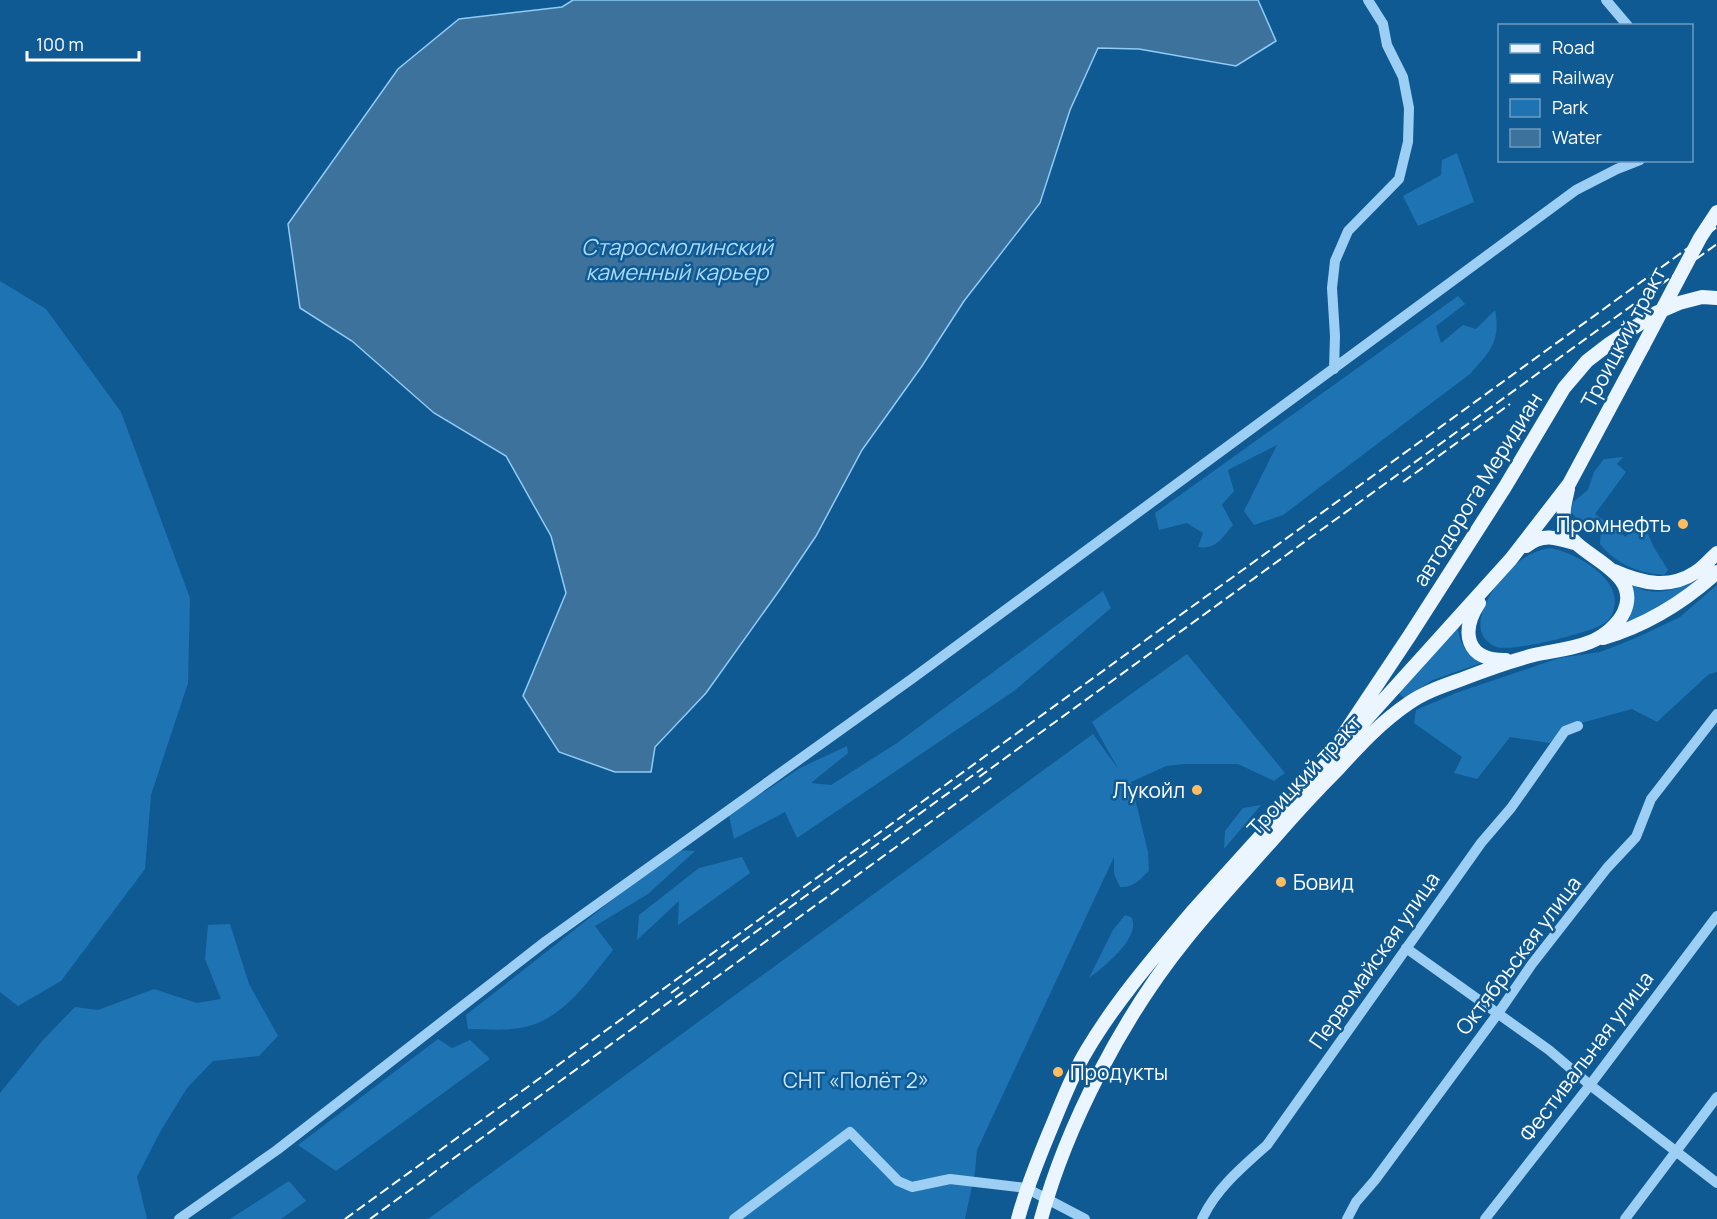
<svg xmlns="http://www.w3.org/2000/svg" width="1717" height="1219" viewBox="0 0 1717 1219" font-family="Manrope,sans-serif">
  <style>
    .green { fill: #1e73b2 }
    .water { fill: #3c729c; stroke: #8fccf7; stroke-width: 1.5 }
    .lines { fill: none; stroke-linecap: round; stroke-linejoin: round }
    .minor { stroke: #9dcff4; stroke-width: 10 }
    .major { stroke: #eaf5ff; stroke-width: 14 }
    .rail { stroke: #fff; stroke-width: 2; stroke-dasharray: 10 4.5; stroke-linecap: butt }
    .major-bridge { stroke: #eaf5ff; stroke-width: 14 }
    .poi-dot { fill: #ffbd60; stroke: #105a94; stroke-width: 2 }
    .labels { text-anchor: middle; dominant-baseline: central; stroke-width: 5; stroke-linejoin: round; paint-order: stroke }
    .street-label { font-size: 21px; fill: #fff; stroke: #105a94 }
    .poi-label { font-size: 21px; fill: #fff; stroke: #105a94; text-anchor: end }
    .park-label { font-size: 21px; fill: #c5e6fe; stroke: #105a94 }
    .water-label { font-size: 22px; font-style: italic; fill: #a9d9fb; stroke: #105a94 }
  </style>
  <rect width="100%" height="100%" fill="#105a94"/>
  <!-- green -->
  <path class="green" d="M1457,153L1474,202L1418,226L1403,196L1441,175L1442,160Z
    M0,281L46,309L121,412L190,598L188,683L151,795L145,869L61,981L18,1006L0,992Z
    M1458,296L1465,304L1436,326L1441,343L1463,325L1476,329L1495,310C1501,341 1490,352 1470,374L1283,515L1254,525L1244,511L1277,445L1228,470L1234,491L1222,505L1233,525C1223,537 1216,550 1198,547L1203,533L1187,523L1159,530L1155,513Z
    M1623,457L1617,464L1626,472L1595,514L1626,537L1641,516L1653,546L1668,570L1664,575C1639,573 1617,565 1600,544L1601,530L1579,521L1571,512L1573,502L1588,490L1594,472L1604,459Z
    M1550,548C1574,552 1622,578 1614,608C1612,618 1607,623 1597,627C1581,634 1508,654 1494,646C1460,629 1498,578 1517,563C1527,555 1537,550 1550,548Z
    M1698,581L1653,614L1626,623C1636,612 1631,597 1629,583C1654,599 1672,590 1698,581Z
    M1717,585V672L1709,674L1657,722L1632,709L1563,728L1550,743L1510,737L1477,779L1454,773L1462,757L1414,723L1416,710L1456,693L1559,658L1600,652L1636,638L1680,617Z
    M1103,591L1111,608L1014,691L797,838L785,812L734,839L729,815L800,768L847,746L848,753L811,783L831,785L897,743Z
    M1458,624C1458,642 1466,654 1481,663L1433,680L1404,698L1399,693Z
    M1187,654L1285,773L1274,781L1238,764H1184L1166,766L1131,782L1148,852L1149,871C1140,879 1134,888 1120,887L1114,874V857L977,1150L975,1172L965,1219H428L1093,734L1119,770L1092,722Z
    M1261,805L1224,849L1225,831L1243,808Z
    M676,850L695,851L648,894L595,926L613,950C588,981 562,1022 519,1028C503,1031 484,1029 468,1029L466,1015Z
    M742,857L750,873L678,925L679,901L637,940L639,915L699,868Z
    M1125,915L1131,917C1143,936 1103,968 1089,978L1113,930Z
    M230,924L249,984L278,1036L259,1056L213,1061L187,1088L160,1132L137,1177L147,1219H0V1093L43,1040L75,1007L98,1010L154,989L197,1003L221,999L205,959L208,925Z
    M438,1039L452,1048L470,1040L490,1059L336,1171L298,1145Z
    M289,1181L306,1201L281,1219H230Z"/>
  <!-- water -->
  <path class="water" d="M573,0H1258L1276,41L1236,66L1139,49L1098,48L1070,110L1040,203L964,301L922,366L862,450L816,536L781,588L706,693L655,747L651,772H615L559,752L523,696L566,593L551,536L506,456L434,413L352,341L300,308L288,224L398,69L459,19L562,7Z"/>
  <g class="lines">
    <!-- minor -->
    <path class="minor" d="M1606,0L1628,26
      M1334,369L1335,336L1332,288L1335,261L1348,231L1399,179L1408,142L1409,108L1403,77L1387,45L1383,24L1368,0
      M1406,948L1549,1050L1590,1085L1717,1183
      M179,1219L277,1150L546,941L913,678L1576,190L1617,169L1640,160
      M734,1219L850,1132L898,1181L912,1187L950,1179L1026,1188L1085,1219
      M1202,1219C1216,1189 1242,1167 1267,1145L1481,843L1511,808L1565,731L1578,726
      M1347,1219L1356,1202L1375,1180L1499,1012L1532,964L1607,868L1636,837L1651,799L1717,714
      M1485,1219L1590,1085L1717,916
      M1625,1219L1717,1097"/>
    <!-- major -->
    <path class="major" d="M1526,546C1543,532 1558,538 1577,544
      M1614,571C1641,583 1669,590 1696,572C1704,567 1710,559 1717,553
      M1479,603C1460,632 1466,661 1506,660
      M1603,638C1647,625 1683,603 1717,572
      M1340,740L1410,635L1505,487L1564,388L1587,361L1609,344L1656,313L1679,303L1702,297L1717,298
      M1018,1219C1026,1189 1037,1162 1049,1133C1061,1105 1071,1076 1087,1050C1116,1001 1155,956 1192,912L1511,559L1569,484L1643,346
      M1041,1219C1067,1124 1123,1017 1185,940C1213,905 1244,872 1274,838C1294,815 1315,792 1337,770C1360,745 1381,722 1409,703C1426,691 1446,685 1465,678C1488,669 1511,661 1534,655C1552,651 1573,649 1590,642C1603,637 1618,625 1624,612C1643,570 1576,557 1566,529C1561,516 1565,502 1568,489"/>
    <!-- rail -->
    <path class="rail" d="M1403,482L1510,404
      M979,777L1717,244
      M671,993L983,768
      M678,1005L994,776
      M345,1219L1717,227
      M370,1219L683,992"/>
    <!-- major-bridge -->
    <path class="major-bridge" d="M1643,346L1700,238L1717,212"/>
  </g>
  <!-- markers -->
  <g class="poi-dot">
    <circle cx="1683" cy="524" r="6"/>
    <circle cx="1197" cy="790" r="6"/>
    <circle cx="1281" cy="882" r="6"/>
    <circle cx="1058" cy="1072" r="6"/>
  </g>
  <g class="labels">
    <!-- street labels -->
    <g class="street-label">
      <text transform="translate(1623 337) rotate(-62)">Троицкий тракт</text>
      <text transform="translate(1477 489) rotate(-58)">автодорога Меридиан</text>
      <text transform="translate(1304 775) rotate(-47)">Троицкий тракт</text>
      <text transform="translate(1518 955) rotate(-53)">Октябрьская улица</text>
      <text transform="translate(1374 960) rotate(-55)">Первомайская улица</text>
      <text transform="translate(1586 1056) rotate(-53)">Фестивальная улица</text>
    </g>
    <!-- poi labels -->
    <g class="poi-label">
      <text x="1671" y="524">Промнефть</text>
      <text x="1185" y="790">Лукойл</text>
      <text x="1293" y="882" text-anchor="start">Бовид</text>
      <text x="1070" y="1072" text-anchor="start">Продукты</text>
    </g>
    <!-- park labels -->
    <g class="park-label">
      <text x="856" y="1080">СНТ «Полёт 2»</text>
    </g>
    <!-- water labels -->
    <g class="water-label">
      <text x="677" y="247">Старосмолинский<tspan x="677" dy="25">каменный карьер</tspan></text>
    </g>
  </g>
  <!-- legend -->
  <rect x="1498" y="24" width="195" height="138" fill="#105a94" stroke="#709cbf" stroke-width="1.5"/>
  <rect x="1510" y="44" width="30" height="9" fill="#eaf5ff" stroke="#709cbf" stroke-width="1.5"/>
  <text x="1552" y="54" font-size="18" fill="#ffffff">Road</text>
  <rect x="1510" y="74" width="30" height="9" fill="#ffffff" stroke="#709cbf" stroke-width="1.5"/>
  <text x="1552" y="84" font-size="18" fill="#ffffff">Railway</text>
  <rect x="1510" y="99" width="30" height="18" fill="#1e73b2" stroke="#709cbf" stroke-width="1.5"/>
  <text x="1552" y="114" font-size="18" fill="#ffffff">Park</text>
  <rect x="1510" y="129" width="30" height="18" fill="#3c729c" stroke="#709cbf" stroke-width="1.5"/>
  <text x="1552" y="144" font-size="18" fill="#ffffff">Water</text>
  <!-- scale -->
  <path d="M27 51v9h112v-9" fill="none" stroke="#ffffff" stroke-width="3"/>
  <text x="36" y="51" font-size="18" fill="#ffffff" stroke="#105a94" stroke-width="4.5" paint-order="stroke">100 m</text>
</svg>
